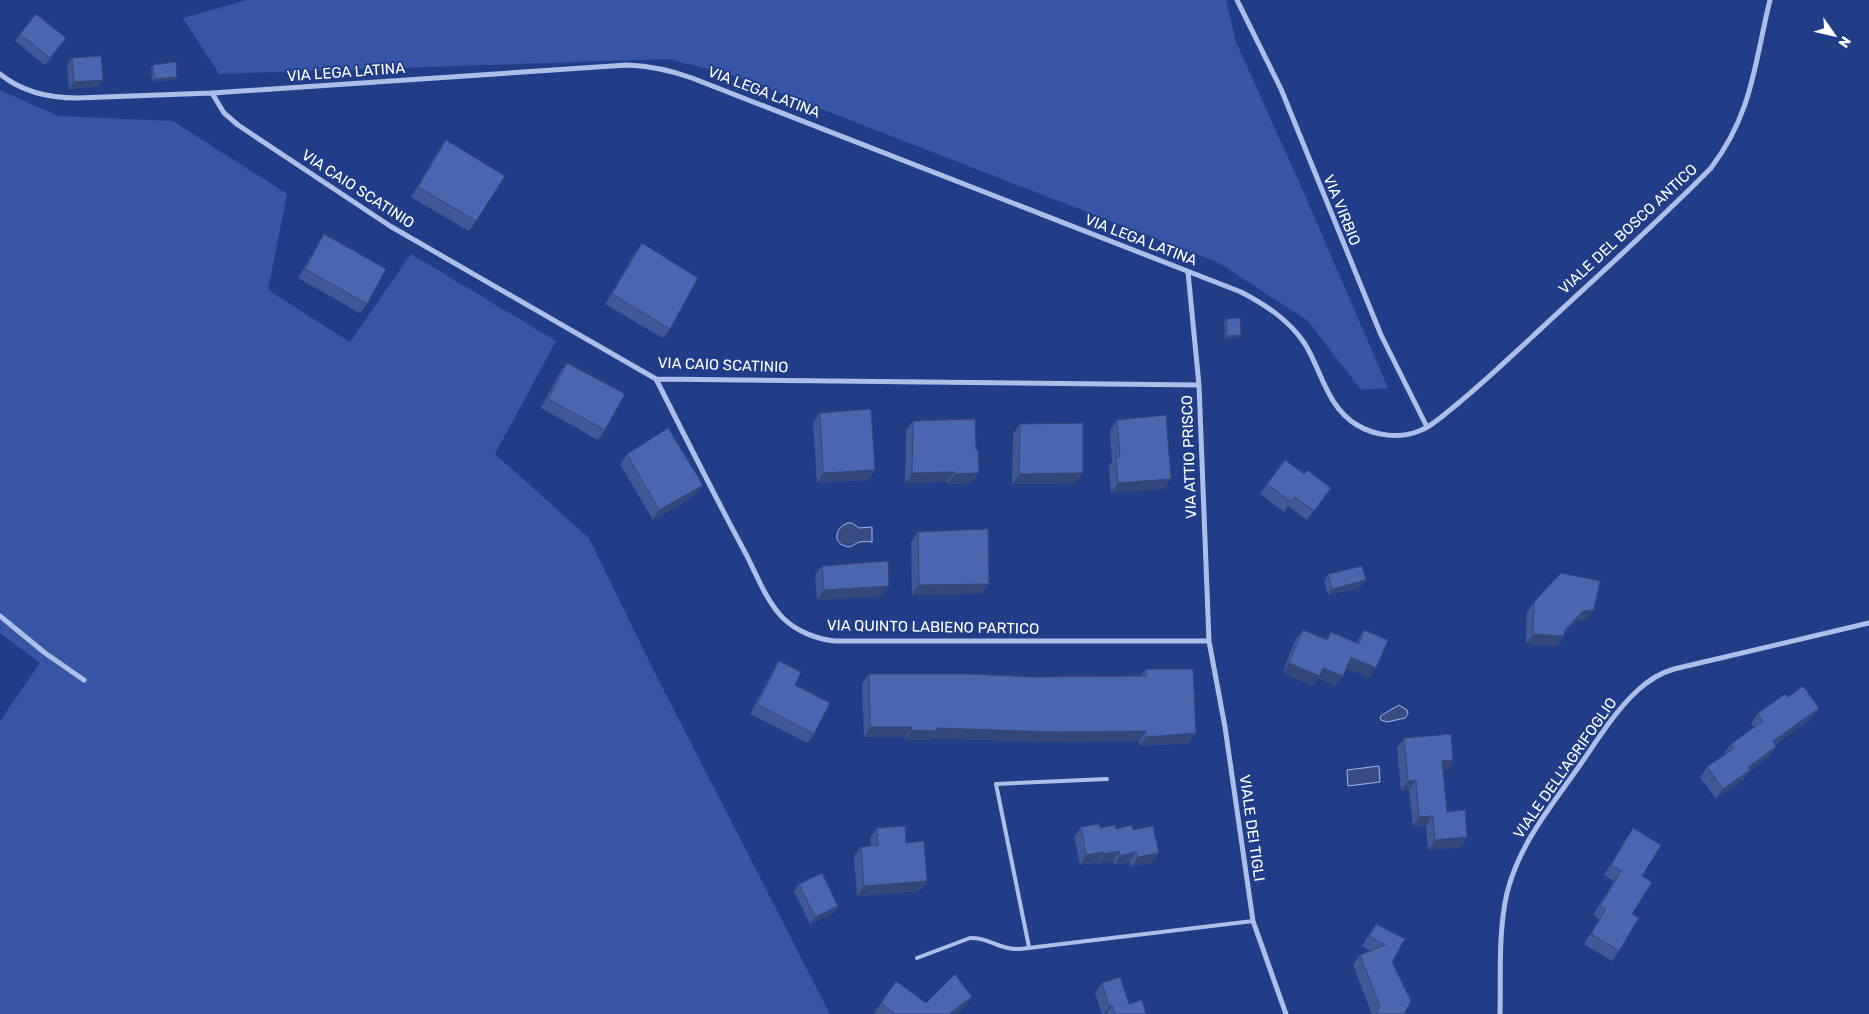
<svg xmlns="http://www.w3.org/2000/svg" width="1869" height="1014" viewBox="0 0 1869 1014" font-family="Rubik,sans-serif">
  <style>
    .green { fill: #3655a5 }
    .water { fill: #384b83; stroke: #a1b7eb }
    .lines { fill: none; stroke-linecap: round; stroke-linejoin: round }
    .lane { stroke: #adbeea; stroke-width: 4 }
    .street { stroke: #adbeea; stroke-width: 5 }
    .wall { fill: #405897 }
    .shaded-wall { fill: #34477b }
    .building { fill: #4b66b0; stroke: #34477b }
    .labels { text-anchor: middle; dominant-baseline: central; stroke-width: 4; stroke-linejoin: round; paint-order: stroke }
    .street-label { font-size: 15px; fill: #fff; stroke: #223d88 }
  </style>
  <rect width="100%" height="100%" fill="#223d88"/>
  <!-- green -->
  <path class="green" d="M247,0H1226L1236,42L1304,193L1388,388L1361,390L1308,321L1219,263L736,76L668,59L219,74L183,18Z
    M0,90L58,116L173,121L287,194L268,290L350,342L411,254L556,341L495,454L589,538L653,669L830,1014H0V721L40,663L0,633Z"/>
  <!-- water -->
  <path class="water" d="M848,523H852L859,528L872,527V542C869,542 863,541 860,542C854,543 852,549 845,546C831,542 837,526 848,523Z
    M1399,705L1407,710L1408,714L1405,718L1387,722L1381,720L1380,717C1381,715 1396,707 1399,705Z
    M1379,766L1380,782L1348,786L1347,770Z"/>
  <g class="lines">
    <!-- lane -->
    <path class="lane" d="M1029,947L996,784L1107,779
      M917,958L970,938C989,937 999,950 1020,949L1253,921"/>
    <!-- street -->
    <path class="street" d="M1237,0L1281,89L1381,335L1427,427
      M0,74C22,92 49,98 77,98L212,93L627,65C650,66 670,70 692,78L1241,292C1266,305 1289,320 1305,344C1322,372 1327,407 1357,425C1375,436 1400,439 1419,431C1431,427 1441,417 1450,410C1479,387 1505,362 1532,337C1592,281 1654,226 1711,168C1753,112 1754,65 1770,0
      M212,93L224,113L238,125L390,226L656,379L1199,385
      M1188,272L1199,385L1209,641L1225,727L1253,921L1286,1014
      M656,379C686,438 715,497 747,556C757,576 767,602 783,618C796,631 816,639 835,641H1209
      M0,616L45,653L84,680
      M1500,1014C1501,974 1498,932 1507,893C1519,844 1552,805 1580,765C1598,739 1615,711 1638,690C1649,680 1660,673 1674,669L1869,623"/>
  </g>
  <!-- wall -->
  <path class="wall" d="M20,34L61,45L45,65L15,41Z
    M72,58L103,80L98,86L69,89L67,65Z
    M153,65L177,77L175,80L152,82L151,68Z
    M446,140L476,221L469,231L411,197L439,150Z
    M324,234L367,304L360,313L298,278L318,244Z
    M642,243L670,329L663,338L605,304L635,253Z
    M1226,319L1241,335L1239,338L1225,339L1224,322Z
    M567,363L605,430L598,440L541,408L560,372Z
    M820,413L875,470L868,480L817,483L813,422Z
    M1117,420L1171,479L1164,489L1111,493L1109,467L1112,462L1110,430Z
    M913,421L972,483L948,484L947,482L905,483L906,430Z
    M1020,424L1076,483L1012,484L1013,434Z
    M627,454L703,485L696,495L653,520L620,464Z
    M1304,474L1331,488L1307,520L1288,506L1284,512L1260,494L1267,484Z
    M918,532L989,584L982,594L912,595L911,542Z
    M822,566L889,586L882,596L817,600L815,575Z
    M1328,574L1361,587L1328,595L1324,581Z
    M1534,602L1594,610L1587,620L1576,621L1564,633L1557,646L1526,644L1527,612Z
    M1303,630L1326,639L1331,632L1356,643L1364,630L1369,678L1346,668L1343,676L1336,686L1318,678L1313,686L1282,673L1296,639Z
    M779,661L795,685L814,734L807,743L750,714L773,671Z
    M1146,669L1189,743L1139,746V741L1049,742L931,738L929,740H905V737H864L862,684L869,674L1032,677L1141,676Z
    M1788,697L1819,708L1812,718L1775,745L1776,747L1769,757L1750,771L1743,780L1716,799L1700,777L1707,767L1725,754L1724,753L1731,744L1754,727L1751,723L1758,713Z
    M1404,738L1453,760L1447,770H1443L1447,812L1461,847L1428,850L1426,826L1413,827L1409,790L1401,791L1397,748Z
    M1081,827L1133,830L1152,863L1131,867L1129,862L1114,865L1113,861L1097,864V862L1080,865L1074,837Z
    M877,828L906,843L927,881L920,891L857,896L854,856L861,847L871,846L870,838Z
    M1633,828L1642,876L1632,914L1619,951L1612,961L1584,944L1599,919L1593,915L1614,881L1604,875Z
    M799,884L838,906L834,913L810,924L794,891Z
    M1376,924L1392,962L1404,1014H1372L1353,965L1360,955L1371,951L1362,946L1370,933Z
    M896,981L926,1003L972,997L965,1007L955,1014H875L874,1013Z
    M1102,983L1129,1004L1146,1014H1102L1095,993Z"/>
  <!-- shaded-wall -->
  <path class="shaded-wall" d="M177,77L175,80L152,82L154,79Z
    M103,80L98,86L69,89L74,82Z
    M1241,335L1239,338L1225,339L1227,336Z
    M875,470L868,480L817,483L823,473Z
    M954,472L947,482L905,483L912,473Z
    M979,473L972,483L948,484L954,474Z
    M1083,473L1076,483L1012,484L1019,474Z
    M1171,479L1164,489L1111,493L1118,483Z
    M703,485L696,495L653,520L659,510Z
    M1366,580L1361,587L1328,595L1332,589Z
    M989,584L982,594L912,595L919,585Z
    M889,586L882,596L817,600L824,590Z
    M1594,610L1587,620L1576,621L1562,636H1564L1557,646L1526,644L1533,634L1583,611Z
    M1351,657L1376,668L1369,678L1344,667Z
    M1289,663L1323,668L1343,676L1336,686L1318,678L1313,686L1282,673Z
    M1819,708L1812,718L1766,751L1773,741Z
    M870,727H912L905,737H864Z
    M936,728L1146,731L1139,741L1049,742L931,738L929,740H905L911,730Z
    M1196,733L1189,743L1139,746L1146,737Z
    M1776,747L1769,757L1750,771L1743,780L1716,799L1723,789L1748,767Z
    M1453,760L1447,770L1436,771L1442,761Z
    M1416,780L1409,790L1401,791L1408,781Z
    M1433,816L1426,826L1413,827L1419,817Z
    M1467,837L1461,847L1428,850L1435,840Z
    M1119,851L1113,861L1097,864L1104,854Z
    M1104,852L1097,862L1080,865L1086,855Z
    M1136,852L1129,862L1114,865L1120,856Z
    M1159,853L1152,863L1131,867L1138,857Z
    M927,881L920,891L857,896L864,886Z
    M838,906L834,913L810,924L815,917Z
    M972,997L965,1007L955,1014H950L951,1012Z
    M1112,1005L1106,1014H1104L1109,1006Z"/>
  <!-- building -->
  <path class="building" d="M36,14L66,38L50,58L20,34Z
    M101,56L103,80L74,82L72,58Z
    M176,62L177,77L154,79L153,65Z
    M446,140L505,176L476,221L418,187Z
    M324,234L386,269L367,304L305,269Z
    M642,243L698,278L670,329L612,294Z
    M1240,318L1241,335L1227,336L1226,319Z
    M567,363L625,394L605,430L548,399Z
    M871,409L875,470L823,473L820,413Z
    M1166,415L1171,479L1118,483L1116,457H1120L1117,420Z
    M975,419L976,450H978L979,473L954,474V472L912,473L913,421Z
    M1083,423V473L1019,474L1020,424Z
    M668,428L703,485L659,510L627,454Z
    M1285,460L1304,474L1307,470L1331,488L1314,511L1295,497L1291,502L1267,484Z
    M988,529L989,584L919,585L918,532Z
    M888,561L889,586L824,590L822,566Z
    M1362,566L1366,580L1332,589L1328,574Z
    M1561,573L1600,581L1594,610L1583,611L1565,630L1564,636L1533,634L1534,602Z
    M1303,630L1327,640L1331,632L1359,644L1364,630L1388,640L1376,668L1351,657L1343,676L1323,668L1320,676L1289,663Z
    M779,661L801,672L795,685L830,703L814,734L757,704Z
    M1146,669H1193L1196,733L1146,737V731L1056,732L936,728V731L911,730L912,727H870L869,674H967L1032,677L1146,676Z
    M1803,686L1819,708L1773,741L1776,747L1748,767L1750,770L1723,789L1707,767L1734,748L1731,744L1763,721L1758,713L1785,694L1788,697Z
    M1451,734L1453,760L1442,761L1447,812L1465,810L1467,837L1435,840L1433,816L1419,817L1416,780L1408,781L1404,738Z
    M1099,824L1100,828L1115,825L1116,829L1132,825L1133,830L1153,826L1159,853L1138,857L1136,852L1120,856L1119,851L1104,854V852L1086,855L1081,827Z
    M905,826L906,843L924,841L927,881L864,886L861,847L878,845L877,828Z
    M1633,828L1661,845L1642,876L1652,882L1632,914L1639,918L1619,951L1591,934L1606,909L1600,906L1621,871L1611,865Z
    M822,873L838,906L815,917L799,884Z
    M1376,924L1403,938L1406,937L1392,962L1411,1001L1404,1014H1376L1380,1006L1360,955L1385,945L1369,936Z
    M955,974L972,997L951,1012V1014H895L881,1003L896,981L926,1003Z
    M1120,977L1129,1004L1142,1000L1146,1014H1115L1112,1005L1109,1006L1102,983Z"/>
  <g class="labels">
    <!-- street labels -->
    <g class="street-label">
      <text transform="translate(346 72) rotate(-4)">VIA LEGA LATINA</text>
      <text transform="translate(764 92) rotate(21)">VIA LEGA LATINA</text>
      <text transform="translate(358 189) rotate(33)">VIA CAIO SCATINIO</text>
      <text transform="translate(1342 210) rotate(68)">VIA VIRBIO</text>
      <text transform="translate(1628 229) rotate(-43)">VIALE DEL BOSCO ANTICO</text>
      <text transform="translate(1141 240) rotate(21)">VIA LEGA LATINA</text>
      <text transform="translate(723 365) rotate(2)">VIA CAIO SCATINIO</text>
      <text transform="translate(1189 457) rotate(-92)">VIA ATTIO PRISCO</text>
      <text transform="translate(933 627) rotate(1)">VIA QUINTO LABIENO PARTICO</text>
      <text transform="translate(1565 768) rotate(-55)">VIALE DELL'AGRIFOGLIO</text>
      <text transform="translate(1252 828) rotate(82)">VIALE DEI TIGLI</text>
    </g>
  </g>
  <!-- north arrow -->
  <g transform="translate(1834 35) rotate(124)" stroke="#223d88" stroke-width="4" paint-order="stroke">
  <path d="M0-4L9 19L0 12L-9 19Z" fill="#ffffff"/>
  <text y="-8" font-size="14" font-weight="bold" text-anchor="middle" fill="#ffffff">N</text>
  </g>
</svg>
